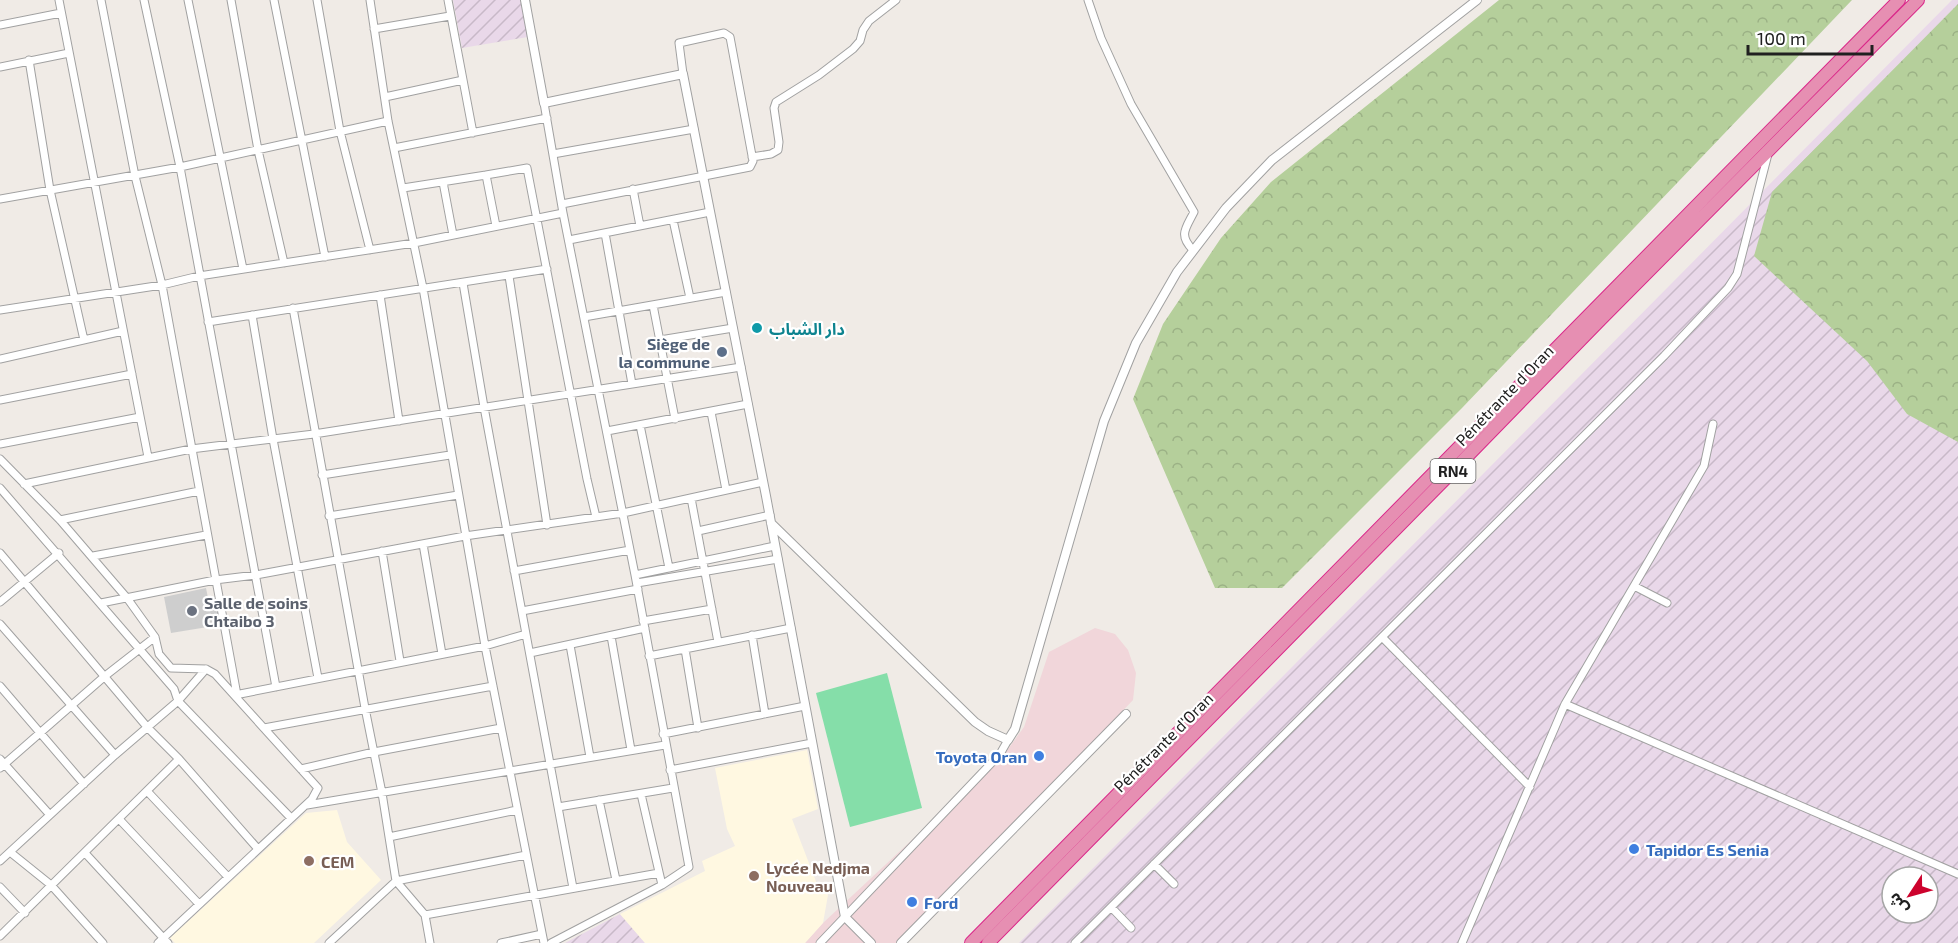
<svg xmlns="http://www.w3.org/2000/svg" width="1958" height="943" viewBox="0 0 1958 943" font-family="'Exo 2','Noto Sans Arabic',sans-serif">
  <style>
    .commercial { fill: #f1d6da }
    .industrial { fill: url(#industrial-furrows); fill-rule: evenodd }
    .education { fill: #fff8e1 }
    .religious { fill: #cecece }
    .forest { fill: url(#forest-crowns) }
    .pitch { fill: #85dea9 }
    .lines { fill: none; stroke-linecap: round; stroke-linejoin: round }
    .minor-casing { stroke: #a1a1a1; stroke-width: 9 }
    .tertiary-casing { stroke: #a1a1a1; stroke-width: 10 }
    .motorway-casing { stroke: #da288a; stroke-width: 14 }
    .minor { stroke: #fff; stroke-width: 7 }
    .tertiary { stroke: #fff; stroke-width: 8 }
    .motorway { stroke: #e68fb2; stroke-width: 12 }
    .culture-dot { fill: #0f9aa8; stroke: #fff; stroke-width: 2 }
    .service-dot { fill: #5c6f8a; stroke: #fff; stroke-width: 2 }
    .worship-dot { fill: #6b7280; stroke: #fff; stroke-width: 2 }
    .shop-dot { fill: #3f7fe0; stroke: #fff; stroke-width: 2 }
    .education-dot { fill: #8d6e63; stroke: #fff; stroke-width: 2 }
    .labels { text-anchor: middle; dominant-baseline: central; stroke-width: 4.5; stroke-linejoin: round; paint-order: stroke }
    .shield { fill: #fff; stroke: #636363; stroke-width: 1.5 }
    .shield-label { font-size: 15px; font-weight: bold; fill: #202020 }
    .culture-label { font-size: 16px; font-weight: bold; fill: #0d838f; stroke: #fff; text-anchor: start }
    .service-label { font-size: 16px; font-weight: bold; fill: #4e5e75; stroke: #fff; text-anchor: end }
    .street-label { font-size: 16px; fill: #202020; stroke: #fff }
    .worship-label { font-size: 16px; font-weight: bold; fill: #5b616d; stroke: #fff; text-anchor: start }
    .shop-label { font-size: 16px; font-weight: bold; fill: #366cbe; stroke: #fff; text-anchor: start }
    .education-label { font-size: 16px; font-weight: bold; fill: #785e54; stroke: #fff; text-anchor: start }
  </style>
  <defs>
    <pattern id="industrial-furrows" width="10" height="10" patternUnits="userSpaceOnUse" patternTransform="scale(1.5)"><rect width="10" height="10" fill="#e9d8e9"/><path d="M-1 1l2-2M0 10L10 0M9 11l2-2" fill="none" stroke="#c8b9c8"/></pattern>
    <pattern id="forest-crowns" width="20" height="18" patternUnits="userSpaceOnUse" patternTransform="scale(1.5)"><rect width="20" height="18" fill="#b5cf9b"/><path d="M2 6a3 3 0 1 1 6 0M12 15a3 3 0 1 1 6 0" fill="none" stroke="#9bb185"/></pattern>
  </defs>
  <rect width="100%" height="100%" fill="#f0ebe6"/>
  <!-- commercial -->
  <path class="commercial" d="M1095,628L1115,634L1128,650L1136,673L1133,700L902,943H805L823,923L1006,752L1024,727L1049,652Z"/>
  <!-- industrial -->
  <path class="industrial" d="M453,0H528L534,36L462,48Z
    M1952,0H1958V943H1019ZM1892,877H1928V913H1892Z
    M620,914L645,943H565Z"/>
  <!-- education -->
  <path class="education" d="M807,750L818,809L792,819L817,884L822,882L828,895L823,923L805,943H645L620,914L705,871L702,861L735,846L727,829L715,768Z
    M337,810L347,842L381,880L314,943H175L170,938L306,813Z"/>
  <!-- religious -->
  <path class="religious" d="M206,588L208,598L216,597L220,625L171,633L164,597Z"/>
  <!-- forest -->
  <path class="forest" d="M1499,0H1852L1462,408L1282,588H1215L1133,399L1163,324L1221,238L1271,182Z
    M1958,4V442L1907,414L1867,361L1754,256L1772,192Z"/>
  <!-- pitch -->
  <path class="pitch" d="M887,673L922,808L850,827L816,693Z"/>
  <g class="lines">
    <defs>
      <path id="minor" d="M59,0L148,457
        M101,0L135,176L162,285L237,695
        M144,0L180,167L276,687
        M188,0L243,269
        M231,0L258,150L284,263
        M274,0L325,257
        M317,0L340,131L370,250
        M370,0L388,121L423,288L485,646L544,943
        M448,0L473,133
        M1088,0L1101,38L1131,104L1194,212C1186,228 1178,235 1193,250
        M0,25L61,13
        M374,29L450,16
        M29,60L50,190L84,340
        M0,67L69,53
        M385,97L463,80
        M544,103L563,213L635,575L689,867L662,885L551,943
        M394,148L547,118
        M553,154L694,129
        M752,157L771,154L778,150L779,142L774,108L776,102L819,75L853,49L860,41L863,30L869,21L896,0
        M486,175L527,168L587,479L596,517
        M443,182L453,235
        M403,188L486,175L496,226
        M633,189L640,226
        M0,199L180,167L388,121
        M562,204L750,167L753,161L730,37L724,33L679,43L683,74
        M673,220L690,298
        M605,233L632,384
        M569,240L710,212
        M509,276L547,525
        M463,283L484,407L573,888
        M380,295L399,421
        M653,305L675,419
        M293,308L365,708L382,793L396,881L425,915L430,943
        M0,310L162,285L199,276L414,243L563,213
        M252,315L273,439L318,678
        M584,317L726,292
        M208,322L547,269
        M660,340L733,328
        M0,359L123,331
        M0,400L132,374
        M711,412L726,490
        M640,425L669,568
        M607,431L748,404
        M0,444L140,417
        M0,459L60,520L127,598L155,637L159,654L171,668L206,669L215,674L318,788L312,799L158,943
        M322,475L450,455
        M24,484L191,449L314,434L741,367
        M0,488L174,689L178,701L291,818
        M691,498L718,642
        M329,516L458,495
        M60,520L199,491
        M698,531L770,515
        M423,544L442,654
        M382,551L400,661
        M0,553L148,728L179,759L258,849
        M93,556L206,535
        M514,571L630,550
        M635,575L775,546
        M637,583L778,559
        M1634,586L1667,603
        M0,602L59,553
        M101,603L215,580L256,575L465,536L623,513L763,482
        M522,611L638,589
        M643,621L712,609
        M0,624L115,755
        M752,635L765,714
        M611,636L631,750
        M1382,637L1530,787
        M570,645L590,757
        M685,649L698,728
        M530,653L645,628
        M649,656L791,628
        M0,686L84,784
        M235,695L485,646L526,634
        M1565,704L1958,874
        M264,728L493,686
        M663,734L805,706
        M0,759L50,815
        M0,768L105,676L155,637
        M301,769L374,752L501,728
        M670,770L812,743
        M147,791L228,877
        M641,794L662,885
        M599,800L616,880
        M307,805L665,745
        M558,807L673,788
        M119,819L199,904
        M389,837L517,810
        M10,852L51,885L103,943
        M85,853L168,943
        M0,861L115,755L178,701L206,669
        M1154,864L1174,884
        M0,887L25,913
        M1111,907L1131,928
        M425,915L659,873
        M0,936L179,759
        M329,943L396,881L526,855
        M501,943L542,934
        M820,943L1000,754L1008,740
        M1075,943L1664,356L1728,288L1737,274L1768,154
        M1462,943L1565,704L1704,466L1713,424"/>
      <path id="tertiary" d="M525,0L544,103L683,74L766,496L845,917L871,943
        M771,523L975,722L988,731L1008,740L1015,729L1104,421L1136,343L1177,272L1226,208L1272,160L1477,0
        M901,943L1126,714"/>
      <path id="motorway" d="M971,943L1899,0
        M988,943L1447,477L1600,320L1918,0"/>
    </defs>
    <!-- minor casing -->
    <use href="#minor" class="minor-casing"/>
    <!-- tertiary casing -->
    <use href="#tertiary" class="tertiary-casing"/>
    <!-- motorway casing -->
    <use href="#motorway" class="motorway-casing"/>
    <!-- minor -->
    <use href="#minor" class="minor"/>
    <!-- tertiary -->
    <use href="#tertiary" class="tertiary"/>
    <!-- motorway -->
    <use href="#motorway" class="motorway"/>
  </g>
  <!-- markers -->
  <circle class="culture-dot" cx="757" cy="328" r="6"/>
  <circle class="service-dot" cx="722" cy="352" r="6"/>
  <circle class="worship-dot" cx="192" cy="611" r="6"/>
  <g class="shop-dot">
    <circle cx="1039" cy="756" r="6"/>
    <circle cx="1634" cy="849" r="6"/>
    <circle cx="912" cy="902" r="6"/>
  </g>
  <g class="education-dot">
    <circle cx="309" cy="861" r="6"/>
    <circle cx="754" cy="876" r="6"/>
  </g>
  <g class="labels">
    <!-- shield labels -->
    <rect class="shield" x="1430.5" y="459" width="45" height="24" rx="4.5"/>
    <g class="shield-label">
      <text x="1453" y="471">RN4</text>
    </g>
    <!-- culture labels -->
    <g class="culture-label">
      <text x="769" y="328">دار الشباب</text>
    </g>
    <!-- service labels -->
    <g class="service-label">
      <text x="710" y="343">Siège de<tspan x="710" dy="18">la commune</tspan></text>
    </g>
    <!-- street labels -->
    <g class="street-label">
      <text transform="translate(1504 395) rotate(-46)">Pénétrante d'Oran</text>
      <text transform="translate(1163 742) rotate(-45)">Pénétrante d'Oran</text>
    </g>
    <!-- worship labels -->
    <g class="worship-label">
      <text x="204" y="602">Salle de soins<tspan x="204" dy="18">Chtaibo 3</tspan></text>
    </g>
    <!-- shop labels -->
    <g class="shop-label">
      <text x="1027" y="756" text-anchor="end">Toyota Oran</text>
      <text x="1646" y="849">Tapidor Es Senia</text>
      <text x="924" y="902">Ford</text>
    </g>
    <!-- education labels -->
    <g class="education-label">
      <text x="321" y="861">CEM</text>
      <text x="766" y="867">Lycée Nedjma<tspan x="766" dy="18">Nouveau</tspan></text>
    </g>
  </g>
  <!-- north arrow -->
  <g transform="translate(1910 895) rotate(234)"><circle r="28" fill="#ffffff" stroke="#a6a6a6" stroke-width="1.5"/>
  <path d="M0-4.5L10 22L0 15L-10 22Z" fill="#cd022d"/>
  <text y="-9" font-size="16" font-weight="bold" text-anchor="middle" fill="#202020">ش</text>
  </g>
  <!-- scale -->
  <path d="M1748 45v9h124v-9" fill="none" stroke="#202020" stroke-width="3"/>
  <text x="1757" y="45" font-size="18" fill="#202020" stroke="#ffffff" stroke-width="4.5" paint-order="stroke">100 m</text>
</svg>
